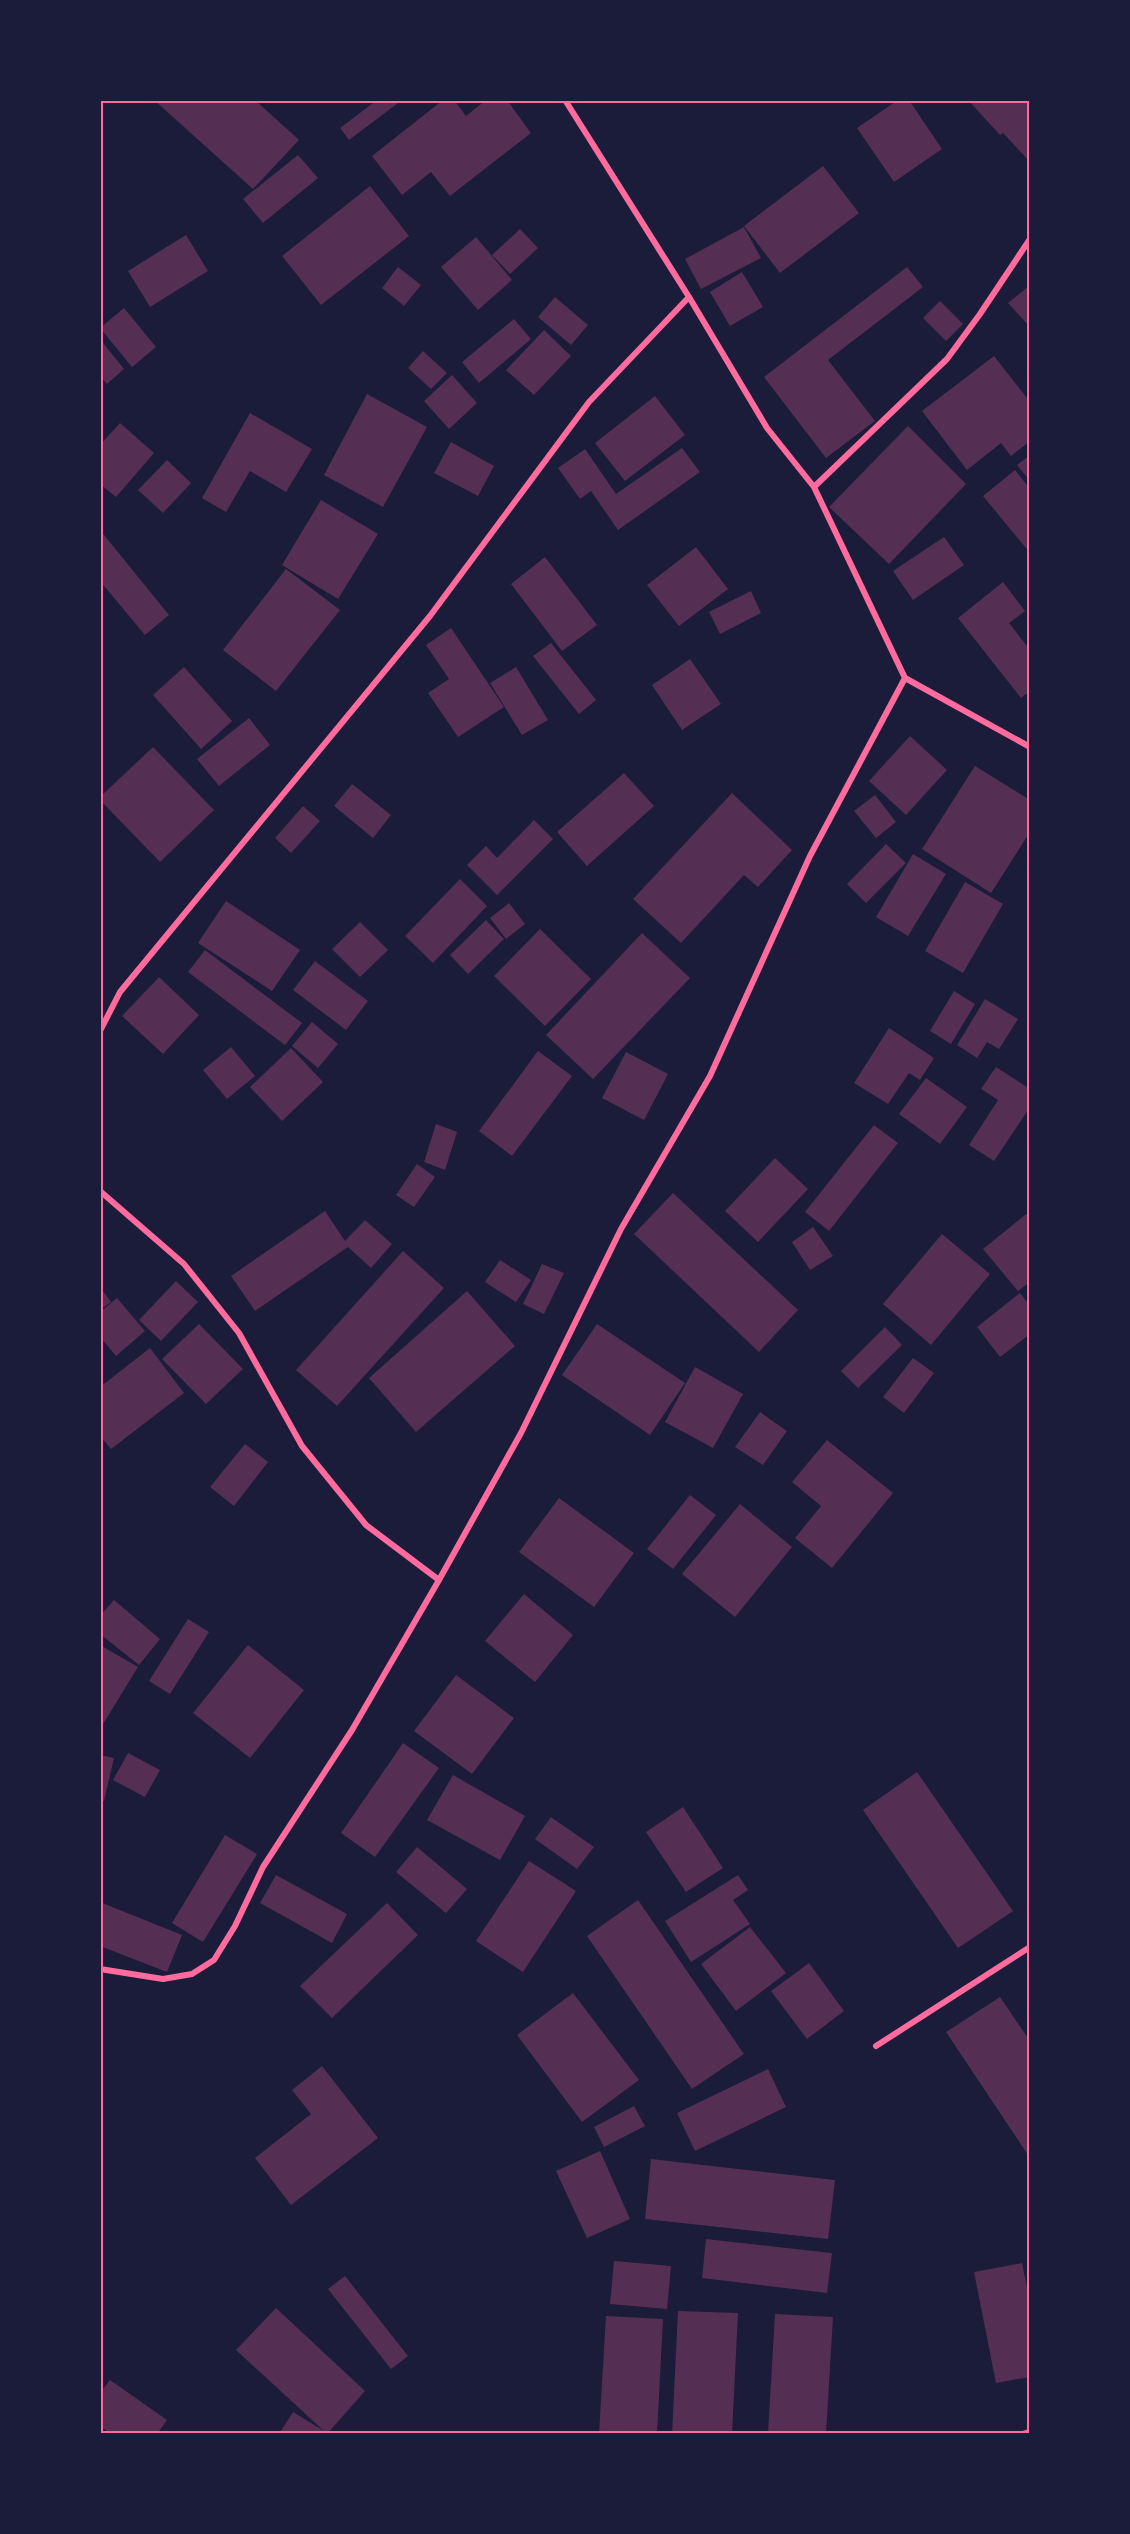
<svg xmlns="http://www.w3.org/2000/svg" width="1130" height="2534" viewBox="0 0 1130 2534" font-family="Figtree,sans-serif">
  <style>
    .building { fill: #542f53 }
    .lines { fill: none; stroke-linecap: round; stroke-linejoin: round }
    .minor { stroke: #ff6b9d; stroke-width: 6 }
    .neatline { fill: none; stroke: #ff6b9d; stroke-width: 2 }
  </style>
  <rect width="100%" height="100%" fill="#1b1b3a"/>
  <!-- building -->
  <path class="building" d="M154,100H255L299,140L253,189Z
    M377,100H402L349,140L340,128Z
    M443,100H454L466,116L486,100H507L531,133L450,196L431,172L402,195L372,156Z
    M898,100H909L942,149L894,182L857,128Z
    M968,100H1030V162L1003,133L1000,135Z
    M298,155L318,178L263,223L243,199Z
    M823,166L859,213L780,273L744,226Z
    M370,186L409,236L321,305L282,256Z
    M744,227L761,258L701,289L685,259Z
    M520,229L538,248L510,274L492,255Z
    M186,235L208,271L150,307L128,271Z
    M476,237L512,280L478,310L441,267Z
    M398,267L421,285L404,306L382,288Z
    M907,267L923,287L828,360L875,421L826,458L764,377Z
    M742,272L763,307L730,326L710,292Z
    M1030,285V327L1008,303Z
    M555,297L588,325L571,345L538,317Z
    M940,301L963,324L946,341L923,318Z
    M124,308L156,347L132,367L100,328Z
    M514,319L531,339L479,383L462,362Z
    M544,330L571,356L534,395L506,370Z
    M100,339L124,369L107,384L100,376Z
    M423,351L447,373L431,389L408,368Z
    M994,356L1030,402V441L1011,456L1001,443L967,470L922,411Z
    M452,375L477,403L449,429L424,401Z
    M367,394L427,427L383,507L324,475Z
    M655,396L685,435L625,481L595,443Z
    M250,413L312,449L286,492L250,471L226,512L202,498Z
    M120,423L154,453L116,497L100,484V445Z
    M908,426L966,484L889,564L829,507Z
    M451,442L494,466L478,496L434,473Z
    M682,448L700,472L618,530L591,491L580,499L558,468L585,449L616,494Z
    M1030,455V481L1017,465Z
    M167,460L191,483L163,513L138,490Z
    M1015,470L1030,489V553L983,496Z
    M321,500L378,534L338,599L282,565Z
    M100,530L169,615L145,635L100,581Z
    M944,537L964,565L913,600L893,571Z
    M696,547L728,589L679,626L647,585Z
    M545,557L597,625L562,651L511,584Z
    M286,569L340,610L276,691L223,650Z
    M1003,582L1025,611L1009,623L1030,650V691L1021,698L958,618Z
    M751,591L761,613L720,634L709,612Z
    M451,628L504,707L458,737L428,693L449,679L426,645Z
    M551,643L596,700L579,714L533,656Z
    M690,659L721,704L682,730L652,685Z
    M184,667L232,721L201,749L153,695Z
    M516,667L548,720L522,735L490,683Z
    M249,718L270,745L219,786L197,759Z
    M910,736L947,770L906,815L869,781Z
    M153,747L214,810L160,862L100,800V797Z
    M975,766L1030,800V832L991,893L922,849Z
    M624,773L654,806L587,866L557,832Z
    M352,784L391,815L373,838L334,806Z
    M732,793L792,850L758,887L744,875L681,943L633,899Z
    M875,795L896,822L876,838L854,811Z
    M303,806L320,821L291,853L275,838Z
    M534,820L553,839L497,895L467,865L486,846L497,858Z
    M886,844L906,863L866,903L847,884Z
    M913,854L946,874L908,936L876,917Z
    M460,879L487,906L433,963L405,936Z
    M965,882L1003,904L963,973L925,951Z
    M226,901L300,950L272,991L198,943Z
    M509,903L525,924L506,939L490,918Z
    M486,920L504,939L468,974L450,955Z
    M360,922L388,950L360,977L332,949Z
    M540,929L591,979L545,1026L494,976Z
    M642,933L690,978L593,1079L546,1035Z
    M205,950L302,1023L285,1045L188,972Z
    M315,961L368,1001L346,1030L293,990Z
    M159,977L199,1015L163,1054L122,1016Z
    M954,991L975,1004L951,1044L930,1031Z
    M985,999L1018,1019L999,1049L987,1042L977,1058L957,1045Z
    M312,1022L338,1044L318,1068L292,1046Z
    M889,1028L934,1058L920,1080L909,1073L888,1104L854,1083Z
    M231,1047L255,1076L227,1099L203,1070Z
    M291,1048L323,1082L282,1121L250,1087Z
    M538,1051L572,1076L512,1156L479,1131Z
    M626,1052L668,1074L644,1120L602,1098Z
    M996,1067L1030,1089V1107L994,1161L969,1145L998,1100L981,1089Z
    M926,1078L967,1107L940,1144L899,1114Z
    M436,1124L457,1132L445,1170L424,1162Z
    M874,1125L898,1143L829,1231L805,1212Z
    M775,1158L808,1189L758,1242L725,1211Z
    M417,1164L435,1177L414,1207L396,1195Z
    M673,1193L798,1310L759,1352L634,1234Z
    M325,1211L345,1241L365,1220L392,1244L371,1268L348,1247L255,1311L231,1276Z
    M1030,1211V1282L1018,1291L983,1249Z
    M813,1227L833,1256L810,1270L792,1242Z
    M942,1234L990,1274L931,1345L883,1304Z
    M403,1251L444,1288L337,1406L296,1370Z
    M500,1260L531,1280L516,1302L485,1282Z
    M542,1264L564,1273L544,1314L523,1304Z
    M176,1281L198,1302L161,1341L139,1320Z
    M100,1287L111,1302L100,1310Z
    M467,1291L515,1346L416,1432L369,1378Z
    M1020,1293L1030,1306V1334L1000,1357L977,1327Z
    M117,1298L145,1331L116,1356L100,1337V1312Z
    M199,1324L243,1369L206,1404L162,1359Z
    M597,1324L685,1383L650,1435L562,1375Z
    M885,1327L902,1345L858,1388L841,1371Z
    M150,1348L184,1393L111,1449L100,1436V1387Z
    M913,1358L934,1373L904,1413L883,1397Z
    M695,1367L743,1394L713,1448L665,1422Z
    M760,1412L787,1431L763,1465L735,1447Z
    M827,1440L893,1493L832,1568L795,1538L821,1506L792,1482Z
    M245,1444L268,1462L234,1506L210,1487Z
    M690,1495L716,1515L673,1569L647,1549Z
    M559,1498L634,1553L594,1607L519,1552Z
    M740,1504L792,1547L735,1617L682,1574Z
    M524,1594L573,1635L535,1682L485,1641Z
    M114,1600L160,1639L139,1665L100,1634V1616Z
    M188,1619L209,1632L170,1694L149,1681Z
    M100,1645L138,1667L100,1729Z
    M248,1645L304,1690L250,1758L193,1713Z
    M456,1675L514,1718L472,1774L414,1731Z
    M403,1743L439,1768L375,1857L341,1833Z
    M128,1753L160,1770L145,1797L113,1780Z
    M100,1755L114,1758L104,1801L100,1800Z
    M917,1772L1013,1911L958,1948L863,1810Z
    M453,1775L525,1816L500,1860L427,1820Z
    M683,1807L723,1868L686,1892L646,1832Z
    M551,1817L594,1847L577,1869L535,1839Z
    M225,1835L257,1854L203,1942L172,1923Z
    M417,1847L467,1889L446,1913L396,1872Z
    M529,1861L576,1891L523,1972L476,1941Z
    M276,1875L347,1914L332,1943L260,1903Z
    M738,1875L748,1890L733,1900L750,1924L691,1962L665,1921Z
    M638,1900L744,2054L692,2089L587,1936Z
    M100,1902L182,1935L167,1972L100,1946Z
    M387,1903L418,1935L332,2018L300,1986Z
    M750,1927L786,1973L736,2011L701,1964Z
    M809,1963L844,2011L807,2039L771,1991Z
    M573,1993L639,2080L582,2122L517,2035Z
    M1000,1997L1030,2041L1028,2155L946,2032Z
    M322,2066L378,2138L291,2205L255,2158L311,2114L292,2090Z
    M768,2069L786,2107L695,2151L677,2113Z
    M634,2106L645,2126L604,2147L594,2127Z
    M600,2151L630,2219L587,2238L556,2171Z
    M651,2159L835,2180L828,2239L645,2219Z
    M706,2239L832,2253L827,2293L702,2278Z
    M614,2261L671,2266L667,2309L610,2304Z
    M1022,2263L1030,2302V2377L996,2383L974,2272Z
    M345,2276L408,2356L391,2369L328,2289Z
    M276,2308L365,2391L327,2434H279L293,2412L324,2431L236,2350Z
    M678,2311L738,2313L732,2434H672Z
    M775,2314L833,2317L826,2434H768Z
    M606,2316L663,2319L657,2434H599Z
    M110,2380L167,2420L157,2434H111L100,2426V2393Z"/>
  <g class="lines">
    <!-- minor -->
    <path class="minor" d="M565,100L689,297L767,428L814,487L905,678L1030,747
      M814,487L947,359L980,314L1030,239
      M100,1031L120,992L430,616L589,402L689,297
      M100,1191L184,1264L239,1333L302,1446L366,1525L439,1580
      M100,1969L163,1979L192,1974L214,1960L235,1926L263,1867L352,1730L439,1580L521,1433L621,1229L710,1076L810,856L905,678
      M876,2046L1030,1947
      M1023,2434L1030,2432"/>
  </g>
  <!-- border -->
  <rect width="1130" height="2534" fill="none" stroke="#1b1b3a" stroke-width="204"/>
  <rect x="102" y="102" width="926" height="2330" class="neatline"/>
</svg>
